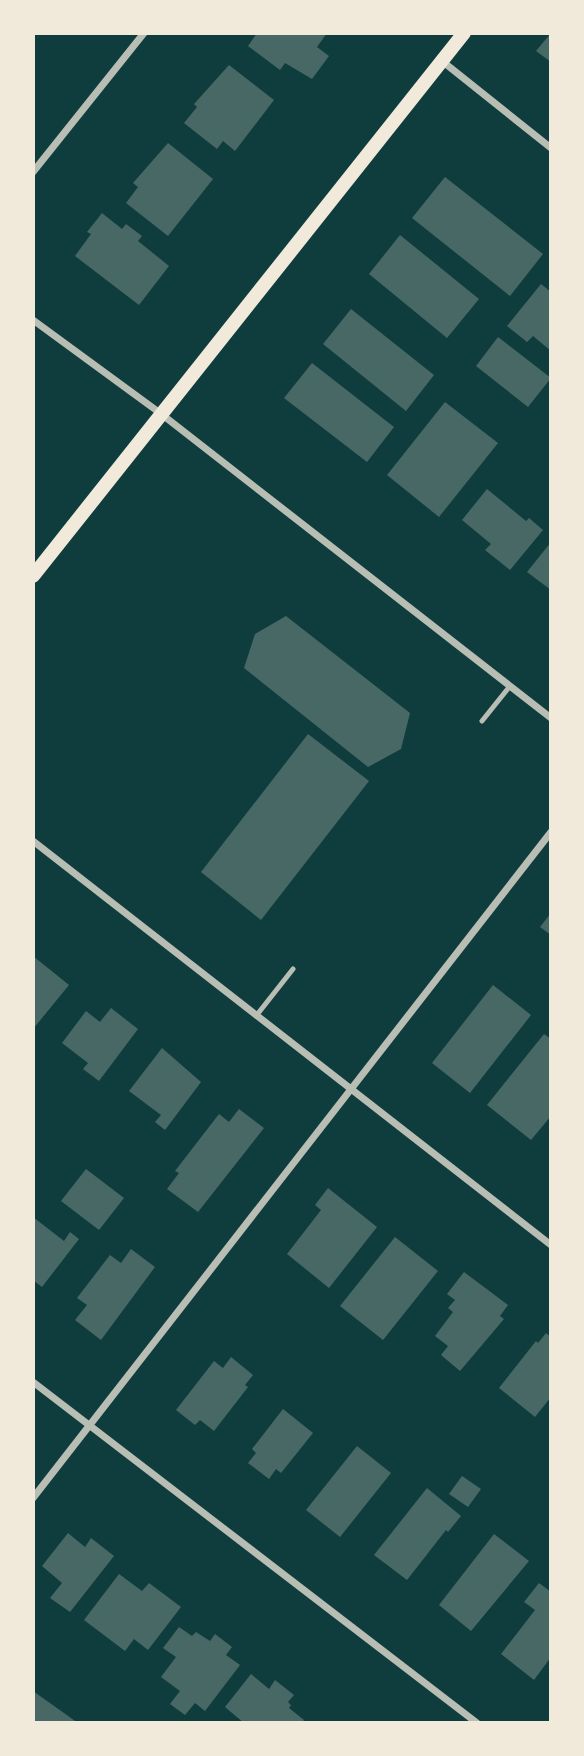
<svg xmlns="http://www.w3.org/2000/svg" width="584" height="1756" viewBox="0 0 584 1756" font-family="'IBM Plex Sans',sans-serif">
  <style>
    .building { fill: #486865 }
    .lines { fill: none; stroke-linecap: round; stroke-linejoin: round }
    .service { stroke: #b8beb3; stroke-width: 5 }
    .minor { stroke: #b8beb3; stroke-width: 7 }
    .secondary { stroke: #f1e9da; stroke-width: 14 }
  </style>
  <rect width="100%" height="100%" fill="#0f3d3e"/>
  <!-- building -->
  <path class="building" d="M257,33H327L317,47L329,56L312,79L285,63L280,70L248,46Z
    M551,33V62L536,51Z
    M229,65L274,100L235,151L223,141L217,149L184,123L197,107L194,104Z
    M168,143L213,179L168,236L126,203L138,187L133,183Z
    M445,177L543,254L510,296L412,218Z
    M102,213L122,229L126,224L142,236L138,241L169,266L139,305L75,256L91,234L87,232Z
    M400,235L479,299L447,338L369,274Z
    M541,284L551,292V351L533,336L527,342L507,326Z
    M351,309L434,375L406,411L323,344Z
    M498,337L551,378L528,407L476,366Z
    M312,363L394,427L367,462L284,398Z
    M445,402L498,443L439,517L387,475Z
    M487,489L526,521L529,518L543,530L510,570L485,550L491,544L462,520Z
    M551,542V590L527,572Z
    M286,616L410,713L401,749L368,767L244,668L255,634Z
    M308,734L369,781L261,920L201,872Z
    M551,913V935L540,927Z
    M33,956L69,985L33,1029Z
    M493,985L531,1015L470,1093L432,1063Z
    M111,1008L138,1029L99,1081L83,1069L88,1063L62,1043L86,1011L100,1022Z
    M544,1034L551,1039V1116L531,1140L487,1105Z
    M162,1048L201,1082L165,1130L155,1122L161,1115L129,1091Z
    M239,1109L264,1128L198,1212L167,1189L179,1173L175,1171L219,1114L229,1122Z
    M86,1169L124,1198L99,1230L61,1201Z
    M328,1188L377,1227L329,1288L287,1254L321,1210L315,1205Z
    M33,1217L64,1241L70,1232L79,1239L42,1287L33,1280Z
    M395,1237L438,1271L383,1340L340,1306Z
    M131,1249L155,1267L101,1340L75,1320L87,1305L77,1298L110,1255L121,1263Z
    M464,1272L508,1305L500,1316L504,1319L460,1371L441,1355L448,1346L435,1336L453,1312L448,1308L455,1300L447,1294Z
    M546,1333L551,1337V1397L535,1417L499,1388L536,1341L538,1343Z
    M231,1357L253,1375L245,1385L248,1387L214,1431L200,1420L195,1425L176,1410L214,1361L223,1368Z
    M283,1409L313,1433L281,1473L276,1469L269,1479L248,1463L256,1453L252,1449Z
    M357,1446L391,1473L340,1537L306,1510Z
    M462,1476L481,1489L468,1507L449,1494Z
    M427,1488L461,1516L448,1532L446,1530L407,1580L374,1555Z
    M68,1533L85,1547L91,1538L114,1556L70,1612L50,1598L62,1583L42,1566Z
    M494,1534L529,1561L471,1631L439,1605Z
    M119,1574L142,1591L149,1583L181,1607L148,1650L134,1639L125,1651L84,1620Z
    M539,1583L551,1592V1657L534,1680L501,1654L535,1610L524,1602Z
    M179,1627L192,1636L196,1632L210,1641L215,1634L232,1647L226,1655L240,1665L205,1711L195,1703L185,1715L170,1704L180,1691L161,1677L176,1657L163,1648Z
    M251,1674L269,1689L275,1680L294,1695L288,1702L291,1705L289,1708L304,1720L302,1723H244L225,1707Z
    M33,1691L78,1723H33Z"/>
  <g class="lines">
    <!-- service -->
    <path class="service" d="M482,721L510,686
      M256,1016L293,969"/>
    <!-- minor -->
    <path class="minor" d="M442,61L551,148
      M33,172L144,33
      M33,320L160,413L551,718
      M33,841L551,1245
      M33,1382L477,1723
      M33,1498L551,832"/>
    <!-- secondary -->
    <path class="secondary" d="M33,576L464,33"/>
  </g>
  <!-- border -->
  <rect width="584" height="1756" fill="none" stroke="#f1e9da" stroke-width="70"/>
</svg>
